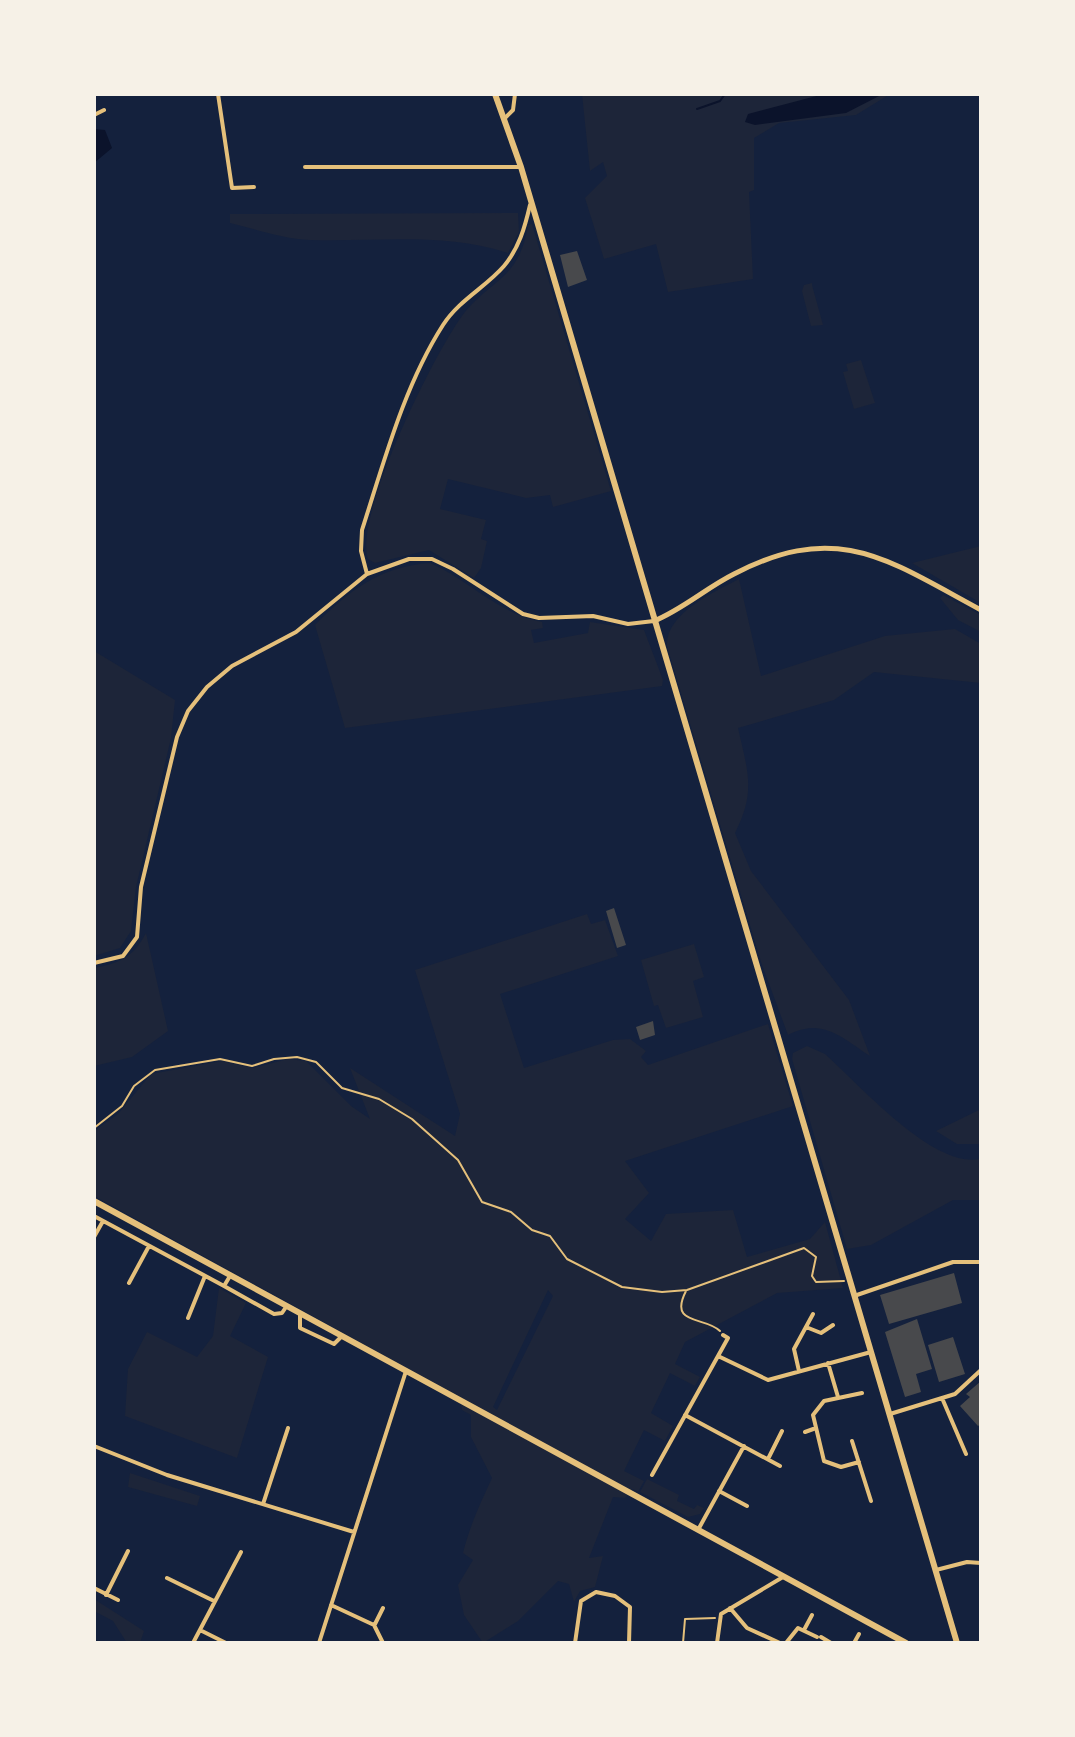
<svg xmlns="http://www.w3.org/2000/svg" width="1075" height="1737" viewBox="0 0 1075 1737" font-family="Ubuntu,sans-serif">
  <style>
    .green { fill: #1d2539; fill-rule: evenodd }
    .water { fill: #0b132b }
    .lines { fill: none; stroke-linecap: round; stroke-linejoin: round }
    .stream { stroke: #0b132b; stroke-width: 2 }
    .building { fill: #48494c }
    .path { stroke: #e5c07b; stroke-width: 2 }
    .minor { stroke: #e5c07b; stroke-width: 4 }
    .tertiary { stroke: #e5c07b; stroke-width: 5 }
    .secondary { stroke: #e5c07b; stroke-width: 6 }
    .primary { stroke: #e5c07b; stroke-width: 6 }
  </style>
  <rect width="100%" height="100%" fill="#14213d"/>
  <!-- green -->
  <path class="green" d="M582,94H890L856,115L779,123L754,138V190L749,192L753,279L668,292L656,244L604,259L585,198L607,176L603,162L590,171Z
    M518,213L519,232L508,253C443,232 377,242 310,240C284,239 256,229 230,223V214Z
    M532,224L611,491L553,507L550,495L526,498L448,479L440,509L486,520L481,539L487,541L481,568L474,578L429,550L375,563L368,559C353,517 434,354 462,316C490,279 519,281 528,225Z
    M812,283V285L823,325L811,326L802,291L804,285Z
    M861,360L875,403L854,409L843,372L848,371L846,364Z
    M981,546V603L912,563Z
    M430,563C469,580 500,615 542,622L543,628L531,630L534,643L588,633L590,622L644,630L663,680L662,686L345,728L315,625C348,591 381,566 430,563Z
    M739,579L761,676L885,636L955,629L981,644V683L874,672L834,700L738,728C748,772 756,792 735,833L751,871L849,1000L870,1056C841,1037 822,1017 788,1035L761,962L667,646C665,614 714,592 739,579Z
    M943,595L981,615V632L958,620L940,598Z
    M94,651L175,700L171,738L136,887L131,931L120,948L94,956Z
    M587,914L591,924L605,920L618,956L500,994L524,1068L613,1040L630,1039L646,1051L641,1057L648,1065L768,1024L793,1106L625,1161L649,1193L625,1219L651,1241L666,1214L733,1210L747,1257L810,1239L825,1222L843,1288L777,1293L685,1342L675,1364L700,1377L695,1386L670,1373L651,1413L673,1426L665,1441L644,1430L624,1471L644,1481L638,1492L633,1489L625,1498L613,1497L589,1558L603,1556L595,1587L580,1591L574,1602L569,1584L558,1581L518,1621L483,1643L464,1615L458,1585L473,1560L463,1553C470,1525 480,1504 492,1478L471,1437V1415L462,1410L460,1397L94,1196V1131L118,1114L151,1074L222,1061L253,1068L288,1059L306,1061L351,1106L370,1119L350,1068L455,1136L460,1114L415,970ZM548,1290L553,1296L497,1410L493,1407Z
    M146,933L168,1031L132,1057L94,1066V968C121,963 133,957 146,933Z
    M694,944L704,977L693,981L703,1017L666,1028L658,1005L654,1006L641,960Z
    M807,1046L825,1054C860,1085 933,1169 981,1159V1200H953L871,1245L847,1249L792,1059L793,1053Z
    M981,1109V1144H957L936,1131Z
    M219,1288L246,1303L230,1336L268,1357L237,1458L125,1416L128,1369L147,1332L197,1357L213,1336Z
    M130,1473L200,1496L197,1506L128,1487Z
    M647,1479L679,1495L677,1501L694,1509L697,1505L704,1508L700,1514L688,1517L640,1492Z
    M94,1599L144,1631L140,1643H127L113,1621L94,1611Z"/>
  <!-- water -->
  <path class="water" d="M824,94H883L846,113L755,125L745,122L748,114Z
    M94,129L105,130L112,148L94,163Z"/>
  <g class="lines">
    <!-- stream -->
    <path class="stream" d="M749,94H767
      M697,109L720,101L725,94"/>
  </g>
  <!-- building -->
  <path class="building" d="M577,251L587,280L568,287L560,255Z
    M614,908L626,945L617,948L606,911Z
    M653,1021L655,1035L640,1040L636,1027Z
    M954,1273L962,1303L889,1324L880,1295Z
    M917,1319L932,1369L916,1374L921,1392L905,1397L885,1332Z
    M953,1337L965,1374L939,1382L928,1345Z
    M981,1381V1424L978,1426L960,1406L970,1397L966,1394Z"/>
  <g class="lines">
    <!-- path -->
    <path class="path" d="M94,1128L122,1106L134,1086L155,1070L220,1059L252,1066L274,1059L297,1057L316,1062L342,1088L379,1099L412,1119L458,1160L482,1202L511,1212L532,1230L550,1236L567,1259L622,1287L662,1292L687,1290L804,1248L816,1257L812,1276L816,1282L844,1281
      M686,1291C668,1326 705,1316 720,1331
      M683,1643L685,1619L715,1618"/>
    <!-- minor -->
    <path class="minor" d="M218,94L232,188L254,187
      M94,115L104,110
      M506,117L513,110L515,94
      M305,167H521
      M367,574L361,551L362,530C384,462 404,386 443,325C459,300 486,287 504,266C519,248 525,227 530,205
      M94,963L123,956L137,937L141,887L177,737L188,711L207,687L232,666L296,632L367,574L409,559H432L453,569L523,614L539,618L593,616L628,624L654,621
      M94,1216L224,1286L230,1276
      M94,1237L103,1221
      M129,1283L149,1246
      M224,1286L274,1314L282,1313L286,1307
      M854,1296L953,1262H981
      M300,1315V1328L334,1344L341,1337
      M188,1318L205,1276
      M806,1327L821,1333L833,1325
      M718,1356L768,1380L871,1352
      M828,1363L838,1397
      M799,1371L794,1349L813,1314
      M942,1398L966,1454
      M890,1414L955,1394L981,1370
      M685,1415L780,1466
      M805,1432L816,1428
      M852,1441L871,1501
      M94,1446L167,1475L354,1532
      M768,1459L782,1431
      M859,1462L841,1467L824,1461L813,1415L824,1401L862,1393
      M652,1475L728,1338L723,1335
      M719,1491L747,1506
      M263,1504L288,1428
      M698,1530L744,1446
      M936,1570L967,1562L981,1563
      M167,1578L214,1601
      M94,1588L118,1600
      M106,1595L128,1551
      M331,1605L374,1625L383,1643
      M730,1608L747,1628L780,1643
      M375,1624L383,1608
      M200,1630L226,1643
      M804,1630L812,1615
      M821,1637L831,1643
      M193,1643L241,1552
      M319,1643L406,1371
      M575,1643L581,1601L596,1592L615,1596L630,1607L629,1643
      M717,1643L721,1614L783,1577
      M786,1643L798,1628L817,1637
      M854,1643L859,1634
      M980,1643H981"/>
    <!-- tertiary -->
    <path class="tertiary" d="M654,621C683,609 706,588 734,574C838,520 888,560 981,610"/>
    <!-- secondary -->
    <path class="secondary" d="M94,1201L906,1643"/>
    <!-- primary -->
    <path class="primary" d="M495,94L521,167L957,1643"/>
  </g>
  <!-- border -->
  <rect width="1075" height="1737" fill="none" stroke="#f6f1e7" stroke-width="192"/>
</svg>
